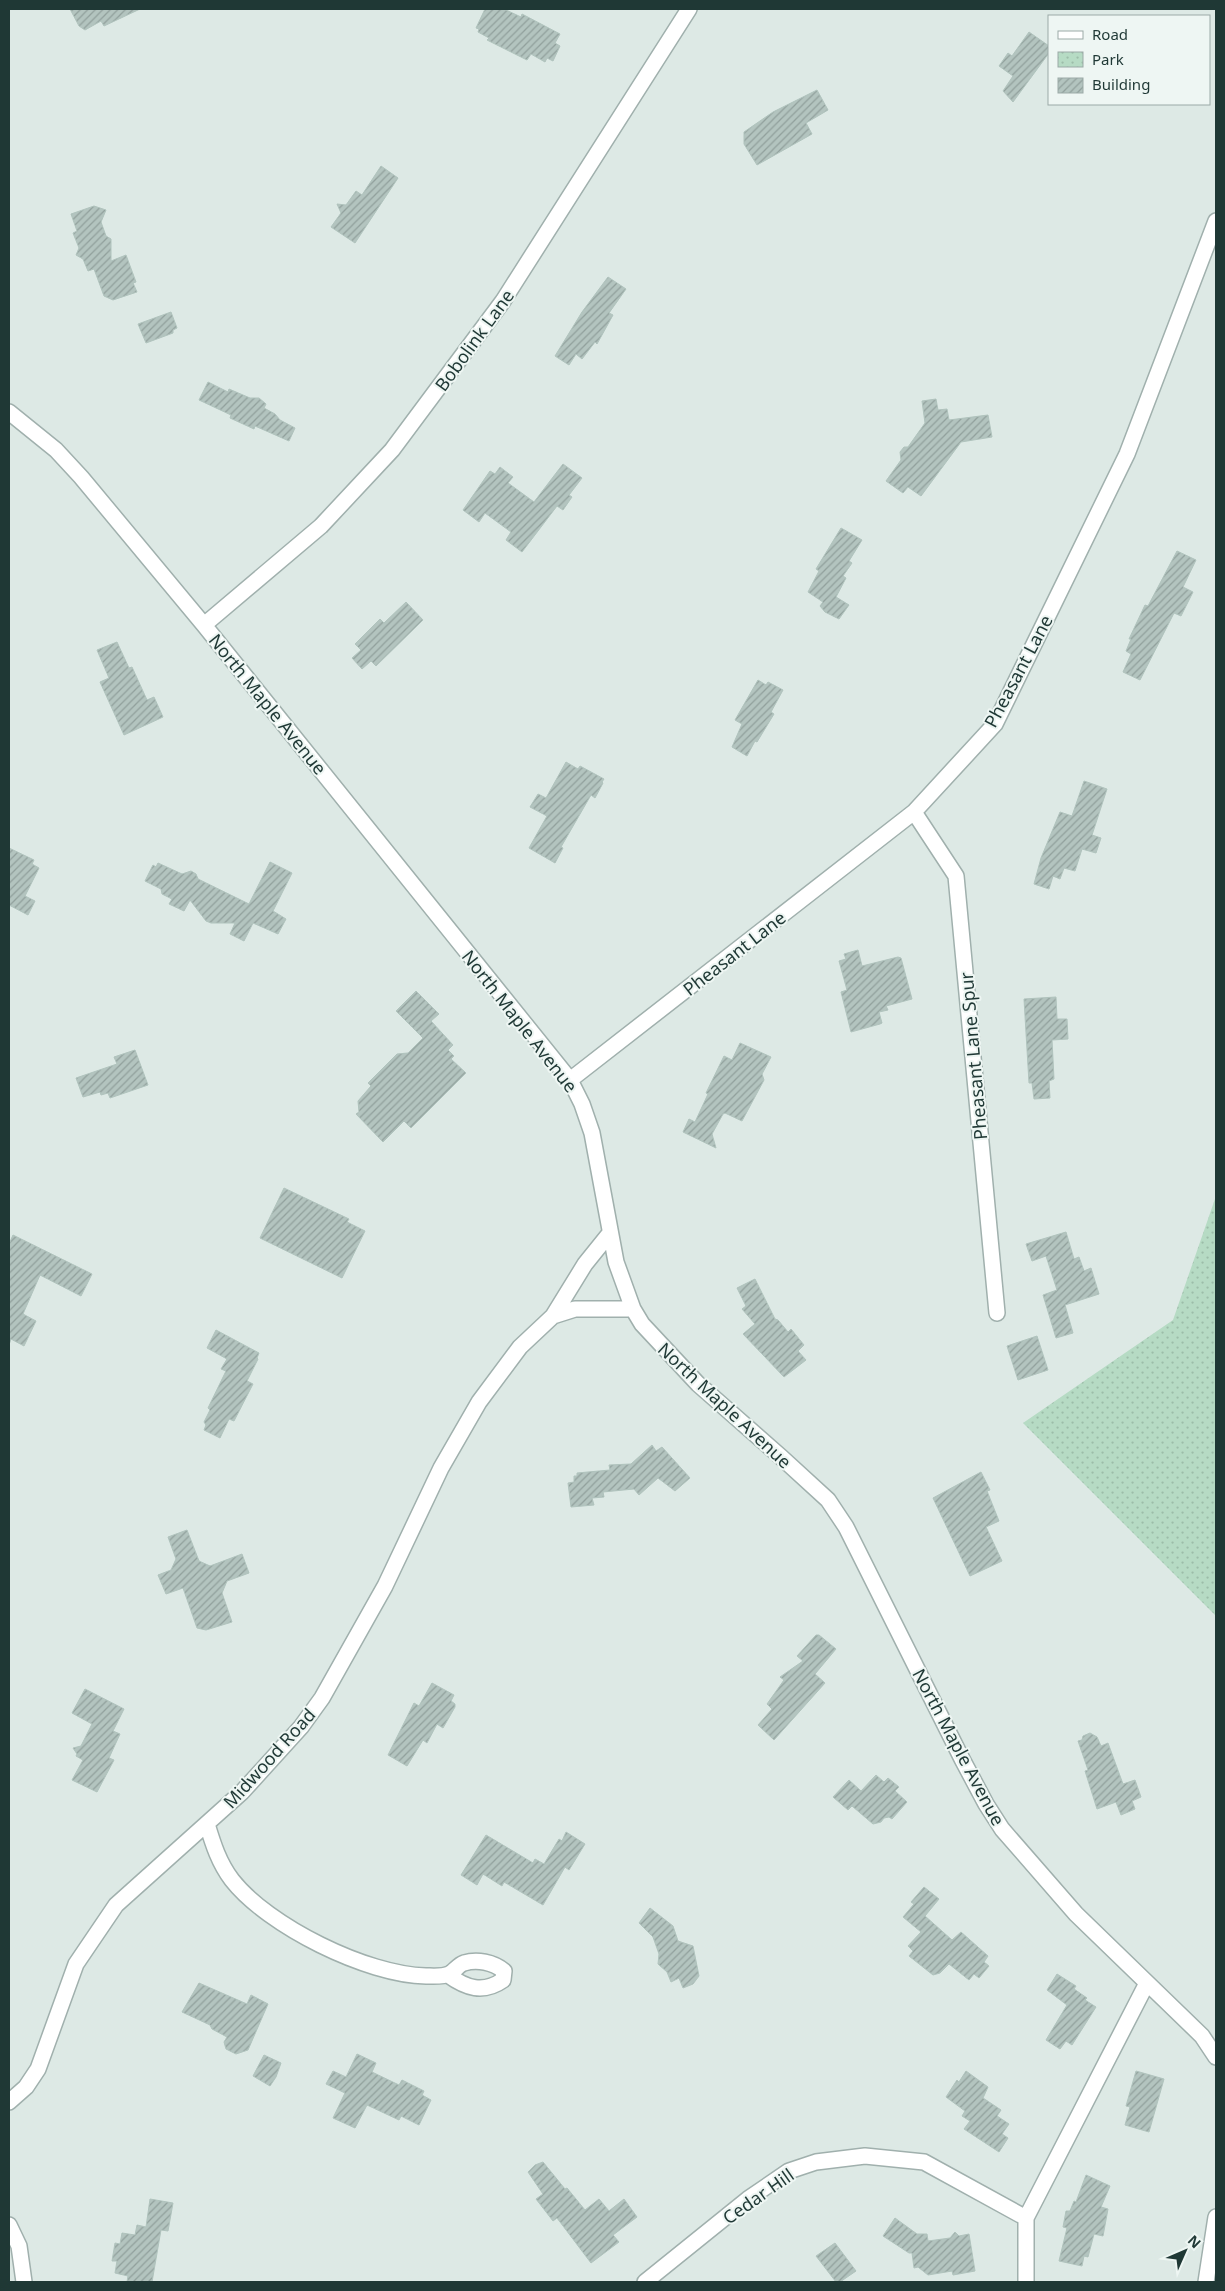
<svg xmlns="http://www.w3.org/2000/svg" width="1225" height="2291" viewBox="0 0 1225 2291" font-family="'Noto Sans',sans-serif">
  <style>
    .park { fill: url(#park-dots) }
    .building { fill: url(#building-hatch); stroke: #b0c3bd }
    .lines { fill: none; stroke-linecap: round; stroke-linejoin: round }
    .minor-casing { stroke: #a0b0ad; stroke-width: 18 }
    .minor { stroke: #fff; stroke-width: 15 }
    .labels { text-anchor: middle; dominant-baseline: central; stroke-width: 4; stroke-linejoin: round; paint-order: stroke }
    .street-label { font-size: 18px; fill: #1f3835; stroke: #eef6f3 }
  </style>
  <defs>
    <pattern id="park-dots" width="8" height="8" patternUnits="userSpaceOnUse" patternTransform="scale(1.25)"><rect width="8" height="8" fill="#b6dbc4"/><path d="M2 2h.1M6 6h.1" fill="none" stroke="#9cbda9" stroke-width="1.8" stroke-linecap="round"/></pattern>
    <pattern id="building-hatch" width="6" height="6" patternUnits="userSpaceOnUse" patternTransform="scale(1.25)"><rect width="6" height="6" fill="#b3c4bf"/><path d="M-1 1l2-2M0 6l6-6M5 7l2-2" fill="none" stroke="#91a09c"/></pattern>
  </defs>
  <rect width="100%" height="100%" fill="#dde9e5"/>
  <!-- park -->
  <path class="park" d="M1216,1196V1616L1023,1423L1173,1320Z"/>
  <!-- building -->
  <path class="building" d="M70,9H140L104,26L101,21L85,30L79,26Z
    M485,9H504L521,17L522,14L560,34L555,43L560,46L553,61L547,58L545,62L531,54L527,60L487,40L489,38L478,32L479,29L476,28Z
    M1029,32L1049,46V53L1013,102L1003,91L1013,76L999,66L1008,53L1012,56Z
    M817,90L828,110L806,123L812,134L757,165L744,144V132L773,112Z
    M381,166L398,178L355,243L331,227L341,213L337,204L346,205L356,191L362,195Z
    M94,206L106,210L101,222L106,236L111,239V261L126,255L136,282L133,283L137,292L113,300L104,296L94,269L88,271L83,259L76,255L79,248L73,233L77,231L71,214Z
    M608,277L626,289L609,313L613,315L597,344L595,342L582,359L576,354L569,365L555,356L582,312Z
    M171,312L177,328L173,330V333L146,343L138,324Z
    M208,382L228,392L229,389L250,398H259L266,404L264,408L275,414L280,420L295,428L289,441L255,426L254,429L230,418L231,415L199,400Z
    M936,399L938,410L947,409L949,420L988,415L992,437L961,442L921,496L908,487L903,493L886,481L901,460L900,452L904,447H908L925,423L922,401Z
    M563,464L582,478L569,495L572,497L563,510L557,506L522,552L506,540L511,532L485,513L479,522L463,510L490,471L495,474L500,467L513,477L508,483L534,502Z
    M841,528L862,540L849,561L852,563L843,576L846,578L836,597L849,605L839,619L825,612L820,606L823,602L808,592L819,571L816,569Z
    M1177,551L1196,560L1183,587L1193,592L1181,616L1174,613L1140,680L1123,672L1131,654L1126,651L1131,639H1129L1145,605L1148,606Z
    M406,602L423,620L376,666L371,661L362,669L352,658L361,650L355,644L380,619L384,623Z
    M117,642L129,668L132,667L147,700L154,697L163,717L124,735L100,682L109,678L97,650Z
    M758,680L766,685L768,682L783,690L771,712L774,714L757,742L755,741L747,756L732,747L742,724L735,720Z
    M566,762L578,769L580,766L604,779L602,782L603,783L595,798L591,795L561,847L563,848L555,863L529,848L547,816L530,807L538,794L546,798Z
    M1084,781L1107,789L1092,835L1101,838L1096,853L1082,849L1075,871L1064,868L1060,879L1053,876L1049,889L1034,884L1041,858L1060,812L1072,816Z
    M9,848L34,860L32,864L39,868L25,896L35,901L28,915L9,905Z
    M270,862L292,873L273,911L286,919L278,934L253,923L244,941L230,934L235,923H211L206,921L190,900L184,911L169,904L172,899L162,894L161,889L145,881L153,865L156,867L158,863L182,874L191,871L196,874L198,879L249,904Z
    M858,950L862,966L898,957L901,958L912,999L886,1006L888,1010L879,1012L882,1023L880,1024L851,1032L841,992L847,990L839,961L846,959L844,954Z
    M416,991L439,1014L431,1021L453,1045L448,1050L454,1056L451,1059L466,1073L411,1128L404,1121L383,1142L356,1114L359,1112L358,1101L371,1086L368,1083L397,1054L408,1053L423,1038L396,1011Z
    M1056,997L1057,1019H1067L1068,1039L1052,1040L1054,1079L1049,1081L1050,1098L1034,1099L1032,1083H1029L1024,999Z
    M740,1043L771,1057L762,1074L764,1080L742,1121L725,1113L723,1114L712,1134L716,1148L683,1132L689,1119L695,1122L708,1094L706,1093L724,1056L732,1060Z
    M135,1050L148,1085L110,1098L108,1093L101,1095L100,1092L83,1097L76,1078L117,1064L114,1057Z
    M284,1188L349,1219L347,1222L365,1231L342,1278L260,1238Z
    M1066,1232L1074,1259L1079,1257L1084,1271L1091,1268L1099,1294L1065,1305L1073,1333L1056,1338L1043,1295L1057,1290L1046,1256L1032,1261L1026,1244Z
    M13,1235L92,1274L81,1296L40,1275L23,1314L36,1321L24,1346L11,1339L9,1345V1244Z
    M755,1279L775,1319L778,1320L788,1332L791,1329L804,1345L798,1351L806,1360L784,1377L743,1334L755,1324L742,1309L746,1306L737,1288Z
    M216,1330L259,1353L257,1358L258,1359L247,1381L253,1384L234,1421L229,1419L220,1438L204,1430L206,1425L204,1422L210,1410L208,1408L226,1371L221,1369L227,1359L207,1348Z
    M1037,1336L1048,1370L1018,1380L1007,1346Z
    M652,1445L656,1451L662,1447L690,1478L675,1491L658,1478L639,1495L634,1489L603,1492L604,1497L592,1498L594,1505L571,1507L568,1483L574,1482V1476H577V1473L610,1470L609,1465L631,1464Z
    M981,1472L990,1490L987,1491L999,1521L986,1527L1002,1561L970,1576L933,1498Z
    M187,1530L199,1561L210,1566L242,1554L249,1573L227,1581L222,1593L232,1622L206,1630L197,1628L183,1588L166,1594L158,1575L171,1570L176,1559L168,1537Z
    M816,1635H819L836,1649L815,1674L825,1683L774,1740L758,1725L772,1709L767,1704L784,1680L780,1677L803,1661L797,1656Z
    M432,1683L454,1695L451,1701L455,1704V1707L443,1728L437,1724L427,1743L423,1740L407,1766L388,1755L414,1703L419,1706Z
    M85,1689L124,1709L113,1731L120,1734L109,1758L114,1760L97,1792L72,1780L83,1760L76,1756L77,1754L73,1748L81,1746L92,1724L72,1713Z
    M1090,1733L1097,1737L1101,1746L1108,1743L1123,1784L1135,1780L1141,1797L1132,1801L1135,1809L1121,1815L1116,1802L1097,1809L1085,1771L1088,1770L1078,1741L1082,1740L1083,1736Z
    M876,1775L884,1782L888,1778L899,1787L895,1791L907,1802L892,1819L889,1817L884,1818L881,1822L873,1824L852,1806L848,1810L833,1797L849,1780L861,1791Z
    M566,1832L585,1844L569,1870L565,1867L543,1905L504,1882L502,1886L483,1874L477,1885L461,1875L486,1835L533,1863L535,1859L544,1864L559,1839L562,1841Z
    M924,1887L939,1899L925,1916L952,1940L961,1932L988,1956L984,1962L989,1966L979,1978L974,1974L969,1980L949,1964L940,1973L933,1975L909,1956L913,1951L908,1946L921,1932L903,1917L914,1904L911,1902Z
    M650,1908L673,1926L678,1941L693,1946L699,1976L693,1984L683,1988L679,1978L671,1982L667,1972L658,1964L659,1954L653,1937L639,1923Z
    M1057,1974L1076,1986L1074,1989L1087,1998L1085,2000L1096,2007L1072,2045L1066,2041L1060,2049L1046,2040L1067,2005L1047,1990Z
    M199,1983L247,2004L251,1995L268,2004L248,2050L236,2054L226,2049L224,2042L227,2037L212,2029L210,2025L182,2012Z
    M357,2054L376,2063L372,2072L399,2085L402,2080L424,2091L422,2095L431,2100L419,2125L401,2116L399,2120L367,2105L355,2128L333,2118L345,2093L326,2084L333,2071L346,2077Z
    M264,2055L281,2063L276,2077L270,2086L253,2076Z
    M966,2071L988,2087L983,2098L1001,2110L997,2116L1009,2124L1002,2134L1008,2138L999,2152L964,2129L970,2121L962,2116L965,2111L946,2097L957,2080L959,2082Z
    M1136,2071L1164,2079L1149,2132L1125,2125L1130,2107L1126,2106Z
    M543,2162L565,2189L567,2188L585,2210L599,2199L609,2211L624,2199L637,2217L613,2235L619,2242L591,2263L557,2218L553,2221L536,2199L543,2194L528,2172L535,2165Z
    M1086,2175L1110,2186L1101,2207L1108,2209L1103,2236L1094,2234L1088,2257L1084,2256L1082,2266L1059,2261L1067,2228L1063,2227L1066,2211H1070L1074,2201L1076,2202Z
    M150,2199L173,2203L168,2231L161,2230L152,2282H127L128,2276L115,2273L117,2261H112L115,2243L120,2244L122,2233L135,2235L137,2225L146,2227Z
    M895,2218L917,2234H927L928,2241L950,2238L955,2232L959,2236L969,2234L975,2271L953,2275L952,2271L928,2275L918,2267L914,2268L912,2253H909L883,2236Z
    M835,2243L856,2271L840,2282H836L816,2256Z"/>
  <g class="lines">
    <defs>
      <path id="minor" d="M9,412L56,450L81,477L204,625L570,1080L582,1104L592,1133L616,1262L633,1309L642,1324L698,1384L781,1457L828,1500L846,1527L962,1759L986,1804L1002,1829L1076,1914L1202,2036L1216,2057
        M204,625L321,526L392,450L503,301L689,9
        M914,812L956,876L997,1313
        M570,1080L914,812L995,724L1127,454L1216,221
        M553,1316L585,1264L610,1233
        M207,1824C213,1844 219,1863 232,1880C268,1926 367,1975 426,1976C432,1976 443,1977 449,1974C454,1972 458,1965 464,1963C477,1959 493,1962 504,1971L503,1980C483,1994 466,1988 448,1975
        M9,2102L26,2087L38,2069L76,1964L116,1905L242,1792L301,1727L322,1698L385,1586L441,1468L479,1402L520,1347L553,1316L575,1309H633
        M9,2225L19,2246L24,2282
        M645,2282L748,2199L789,2171L816,2162L865,2156L924,2162L1026,2218
        M1026,2282V2218L1147,1983
        M1206,2282L1216,2217"/>
    </defs>
    <!-- minor casing -->
    <use href="#minor" class="minor-casing"/>
    <!-- minor -->
    <use href="#minor" class="minor"/>
  </g>
  <g class="labels">
    <!-- street labels -->
    <g class="street-label">
      <text transform="translate(474 340) rotate(-54)">Bobolink Lane</text>
      <text transform="translate(1018 671) rotate(-62)">Pheasant Lane</text>
      <text transform="translate(268 704) rotate(51)">North Maple Avenue</text>
      <text transform="translate(734 953) rotate(-38)">Pheasant Lane</text>
      <text transform="translate(520 1021) rotate(52)">North Maple Avenue</text>
      <text transform="translate(973 1056) rotate(-95)">Pheasant Lane Spur</text>
      <text transform="translate(725 1405) rotate(43)">North Maple Avenue</text>
      <text transform="translate(959 1747) rotate(62)">North Maple Avenue</text>
      <text transform="translate(269 1758) rotate(-48)">Midwood Road</text>
      <text transform="translate(758 2196) rotate(-35)">Cedar Hill</text>
    </g>
  </g>
  <!-- border -->
  <rect width="1225" height="2291" fill="none" stroke="#1f3835" stroke-width="20"/>
  <!-- legend -->
  <rect x="1048" y="15" width="162" height="90" fill="#eef6f3" stroke="#9baaa7"/>
  <rect x="1058" y="31" width="25" height="8" fill="#ffffff" stroke="#9baaa7"/>
  <text x="1092" y="40" font-size="15" fill="#1f3835">Road</text>
  <rect x="1058" y="52" width="25" height="15" fill="url(#park-dots)" stroke="#9baaa7"/>
  <text x="1092" y="65" font-size="15" fill="#1f3835">Park</text>
  <rect x="1058" y="78" width="25" height="15" fill="url(#building-hatch)" stroke="#9baaa7"/>
  <text x="1092" y="90" font-size="15" fill="#1f3835">Building</text>
  <!-- north arrow -->
  <g transform="translate(1185 2251) rotate(45)" stroke="#eef6f3" stroke-width="4" paint-order="stroke">
  <path d="M0-4L9 19L0 12L-9 19Z" fill="#1f3835"/>
  <text y="-8" font-size="14" font-weight="bold" text-anchor="middle" fill="#1f3835">N</text>
  </g>
</svg>
